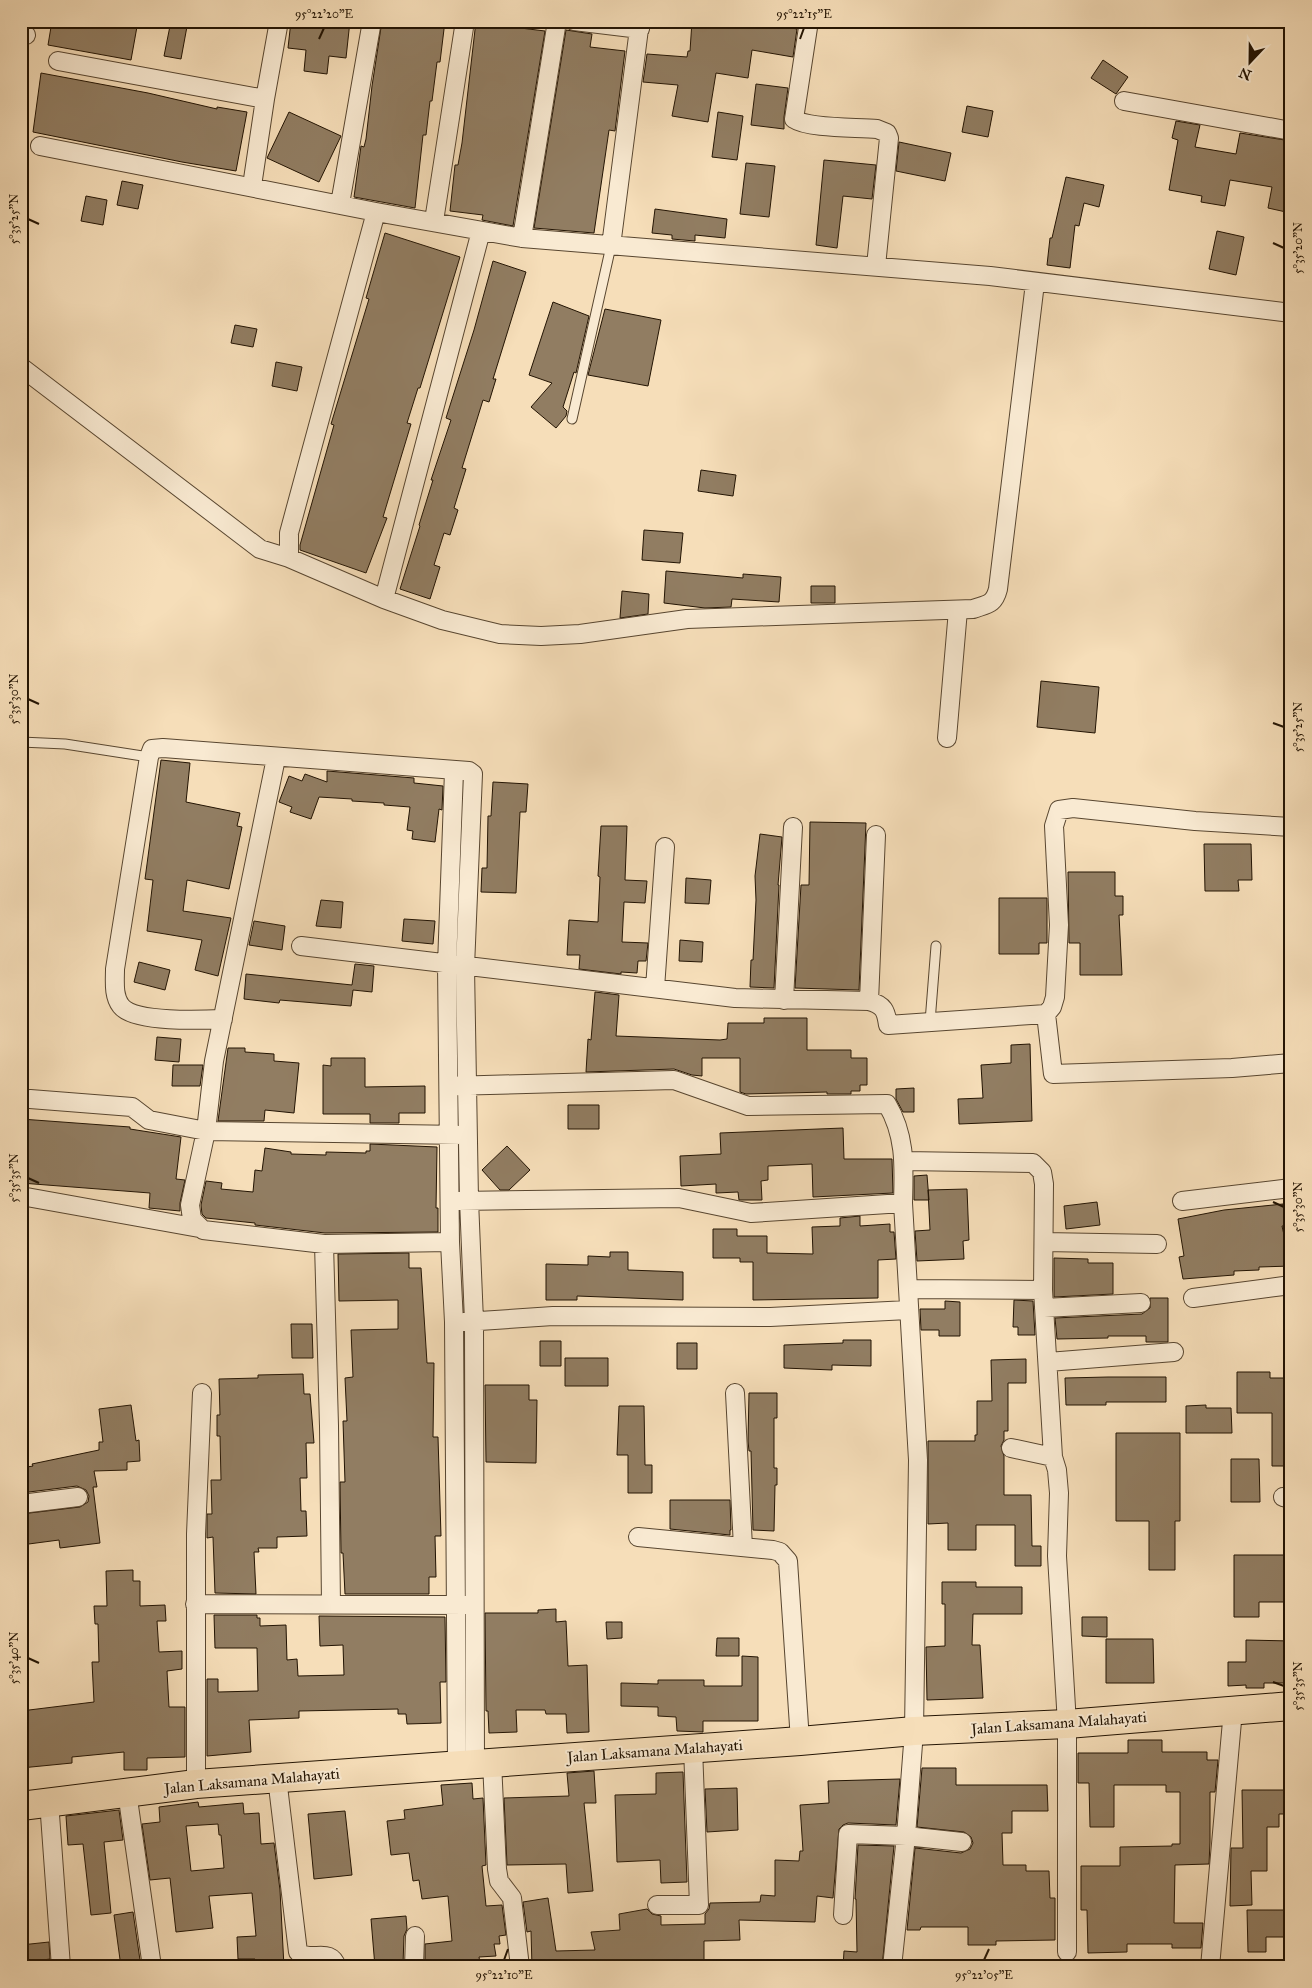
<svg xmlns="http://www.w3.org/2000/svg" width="1312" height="1988" viewBox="0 0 1312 1988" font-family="'IM FELL Great Primer',serif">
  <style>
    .building { fill: #917d62; stroke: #231403; fill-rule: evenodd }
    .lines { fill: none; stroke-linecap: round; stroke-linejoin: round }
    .lane-casing { stroke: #584630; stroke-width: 11 }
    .street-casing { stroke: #584630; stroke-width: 20 }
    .highway-casing { stroke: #231403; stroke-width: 30 }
    .lane { stroke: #f9ead2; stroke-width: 9 }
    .street { stroke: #f9ead2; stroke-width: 18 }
    .highway { stroke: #f6deb9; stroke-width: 28 }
    .ticks { fill: none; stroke: #231403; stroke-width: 2 }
    .labels { text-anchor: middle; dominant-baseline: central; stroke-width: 4; stroke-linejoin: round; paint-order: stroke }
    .street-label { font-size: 15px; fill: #231403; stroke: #f9ead2 }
    .neatline { fill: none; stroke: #231403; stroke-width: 2 }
    .ticks-label { font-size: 12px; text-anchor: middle; fill: #231403 }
  </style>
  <rect width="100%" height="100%" fill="#f6deb9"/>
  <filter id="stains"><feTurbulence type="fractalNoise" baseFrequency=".004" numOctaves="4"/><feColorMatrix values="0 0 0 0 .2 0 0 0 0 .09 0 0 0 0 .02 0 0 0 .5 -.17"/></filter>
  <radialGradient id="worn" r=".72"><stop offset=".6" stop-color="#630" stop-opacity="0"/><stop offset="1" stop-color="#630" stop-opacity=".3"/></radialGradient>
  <!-- building -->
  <path class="building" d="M52,21H138L131,60L48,45Z
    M171,21H188L181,59L164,56Z
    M291,21H350L346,58L329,56L327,74L304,71L306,50L288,48Z
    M382,21H445L440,62H437L432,101H430L426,135H423L415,208L354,197L361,146L364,147L366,139L372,86Z
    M476,21H505L504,26L545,31L513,226L482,220L483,215L450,211L455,165H458L462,143Z
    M692,21L727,23V21H755L797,29L793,57L752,50L748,78L716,73L708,122L672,116L678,85L643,82L647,54L687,57L688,51H690Z
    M566,30L592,34L590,47L625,51L615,131L609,130L594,233L534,228Z
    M1103,60L1128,77L1116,94L1091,78Z
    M41,73L148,93L217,109V107L247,112L236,171L182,162L33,132Z
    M756,84L788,88L784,117V129L751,125Z
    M967,106L993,111L988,137L962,132Z
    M289,112L341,136L319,182L267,158Z
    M718,112L743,116L737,160L712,157Z
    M1176,121L1200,125L1195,147L1236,154L1240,133L1291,141V188L1286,212L1268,208L1272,187L1230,180L1225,206L1201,202L1202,196L1169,190L1178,140L1172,138Z
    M899,142L951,153L945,181L896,171Z
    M824,160L876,165L872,199L843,196L837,248L816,245Z
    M746,163L775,166L769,217L740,214Z
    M1066,177L1104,185L1099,207L1084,203L1079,226L1075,225L1070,268L1047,265L1050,238H1052Z
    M122,181L143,185L138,209L117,205Z
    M86,196L107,200L103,225L81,221Z
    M655,209L727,219L725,238L695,235V241L672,239V235L652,233Z
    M1217,231L1244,237L1236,275L1209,269Z
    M385,233L460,257L420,388H418L407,423L411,424L383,517L387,518L366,573L300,550V545L334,425L331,424L369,299L366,298Z
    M493,261L526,272L493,379H496L489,402L483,400L462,468L466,469L454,508L458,510L450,535L444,533L434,565L440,567L430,599L400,589L420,526L419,525L433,480H431L451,420L446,418L474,330Z
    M553,302L589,316L576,373L574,372L563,407L567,411L566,416L556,428L531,407L552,383L529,375Z
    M605,309L661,320L648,386L588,375Z
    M235,325L257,329L253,347L231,343Z
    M276,362L302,367L297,391L272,386Z
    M701,470L736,475L733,496L698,491Z
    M644,530L683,533L680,563L642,560Z
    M666,571L743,578V574L781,577L779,602L732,599L731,607L705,608L664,603Z
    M811,586H835V603H811Z
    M622,591L649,594L648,614L620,618Z
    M1041,681L1099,687L1095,733L1037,727Z
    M161,760L190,763L186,802L240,813L237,826L242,827L229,889L187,880L183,911L231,918L218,976L195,970L202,940L147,931L153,880L145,879Z
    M327,771L414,778V783L443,786L442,810L439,809L435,842L412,839L413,831L407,830L410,807L384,805V803L352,801V799L319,797L311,819L290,812L292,807L279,802L289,776L302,781L305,774L327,782Z
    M493,782L528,784L526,812H520L516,893L481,892L482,868H487L488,816H491Z
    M810,822L866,823L859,990L795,988L801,885H809Z
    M601,826H627L625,880L647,881L645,903L624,902L622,942L648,943L646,961H638L637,973L621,972V974L579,969L580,955H567L569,920L598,922L600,877L598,876Z
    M760,834L782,837L778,885H779L774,988L750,987L751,960H753L756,900L755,876Z
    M1204,844H1251L1252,880H1238L1239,891H1205Z
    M1068,872H1115V896H1123V915H1119L1122,975H1080V943H1069Z
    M686,878L711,880L709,904L685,903Z
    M999,898H1047V943H1039V954H999Z
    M321,900L343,902L341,928L316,926Z
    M404,919L435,921L433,944L402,941Z
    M254,921L285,926L282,950L249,945Z
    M680,940L703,942L702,962L679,961Z
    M139,962L170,970L165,990L134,982Z
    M355,964L374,966L372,992L353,990L351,1006L280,1000L279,1003L244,999L246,974L352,985Z
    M595,992L619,995L616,1036L720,1040L727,1039L728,1023H764V1018H807V1050H851V1058H867V1085H860V1091H851V1094H827V1092L746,1094L740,1092V1058H702V1076L692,1075L674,1069L586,1072L588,1039L591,1040Z
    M157,1037L181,1039L179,1062L155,1060Z
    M1030,1044L1032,1121L959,1124L958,1099L983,1098L981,1065L1011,1063V1045Z
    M228,1048H245V1052L274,1054V1061L299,1063L294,1113L265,1110L264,1121H218Z
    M331,1058H365V1087L425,1086V1113H399V1123H370V1114H323V1065L331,1066Z
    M173,1065H203L200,1086H172Z
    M914,1088V1112H903L896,1099V1089Z
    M568,1105H599V1129H568Z
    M21,1119L130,1127V1129L181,1137L176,1179L185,1180L180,1203V1211L149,1208L150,1193L21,1183Z
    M843,1128L844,1159H892L893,1193L813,1197L812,1164L768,1166V1180L761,1181L762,1200H739L738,1192L716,1193V1184L681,1186L680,1156L721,1154L720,1133Z
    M370,1144L437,1147L436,1208H438V1232L325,1233L255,1225V1223L206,1218L202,1214L201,1205L206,1181L222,1183L221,1189L253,1192L255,1170L262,1171L265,1148L291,1152V1154L326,1155V1152L366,1153V1151H370Z
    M507,1146L530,1170L509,1190H500L482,1170Z
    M927,1175L929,1200H914V1176Z
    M967,1189L969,1240L963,1241L964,1259L917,1261L915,1231L930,1230L928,1190Z
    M1097,1202L1100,1225L1066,1229L1064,1206Z
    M1283,1204L1286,1226H1282L1291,1266L1259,1267V1270L1234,1271V1275L1183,1279L1179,1257L1184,1256L1178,1219L1224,1210Z
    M860,1216V1226L890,1224V1232H894L896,1259L878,1260V1298L753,1300V1262H740V1258H713V1229H737V1236H767V1253L813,1254L812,1227L840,1226V1218Z
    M610,1252H628V1270L683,1272V1300L577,1296V1300H546V1264L588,1265V1256L610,1257Z
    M409,1253V1268H421L427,1363H434L433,1437H438L441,1536H435L436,1577H429V1594H345L343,1553H341L340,1482H345L343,1421H347L345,1378L353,1377L351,1330L398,1329V1300L339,1301L338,1254Z
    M1054,1258L1088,1259V1263H1113V1294L1054,1297Z
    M1150,1298H1168V1342H1146V1336H1108V1338L1057,1339L1055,1318L1142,1314L1150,1308Z
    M1014,1300L1033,1301L1035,1335H1018V1327H1013Z
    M945,1301L960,1302V1336H939V1330H921L920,1309H945Z
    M291,1324H312L313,1358H292Z
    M843,1340H871V1366L832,1365V1370L784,1368V1345L843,1343Z
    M540,1341H561V1366H540Z
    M677,1343H697V1369H677Z
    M565,1358H608V1386H565Z
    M1026,1359V1383H1008V1431H1004V1440L1001,1446L1004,1456V1495H1031L1032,1546H1041V1566H1015V1525H976V1550H948V1523L928,1524V1441H975V1435H977V1401H992L991,1360Z
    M1237,1372H1270V1378H1291V1466H1272V1413H1237Z
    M303,1374L304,1394H310L314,1443H306L307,1478H300L301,1511H306L307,1536L277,1537V1548H258L259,1552H254L256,1594L215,1593L213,1537L207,1538V1514H212L211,1480H221L220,1436H217V1415H220L219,1379L258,1378V1375Z
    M1108,1377H1166V1402H1106V1405H1066L1065,1378Z
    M485,1385H529V1400H537L536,1463L486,1462Z
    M749,1393H777V1418H774V1468H777V1485H775L774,1531L753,1530L751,1451H749L748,1441Z
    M131,1405L136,1441L139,1440L140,1461L127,1462V1470L94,1471L97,1487H93L100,1543L60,1548L59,1540L21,1545V1514L80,1507L88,1502L89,1496L86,1490L77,1486L21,1493V1468L33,1466L32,1464L99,1450V1442H103L99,1409Z
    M1206,1405V1408H1231L1232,1433H1186V1406Z
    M619,1406H644L645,1465H652V1493H628V1455H617Z
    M1116,1433H1180V1521H1175V1570H1149V1521H1116Z
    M1231,1459H1259L1260,1502H1231Z
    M670,1500H730L731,1530H730V1535L670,1529Z
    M1234,1555H1291V1602H1259V1617H1234Z
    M133,1570V1581H140V1606L165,1605L166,1621H157L159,1652L182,1651V1669L167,1671L169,1707H185V1757L147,1758V1770H124V1752L72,1757V1763L21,1768V1711L94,1702L92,1662H99L98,1624H95L94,1606H107L106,1571Z
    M942,1582H976V1587H1022V1614H973L972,1645H980L983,1698L927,1700L926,1647L945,1646V1604H942Z
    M556,1609V1622L566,1621L568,1666L587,1665L589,1732L567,1733L566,1714H546L545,1710H516L517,1732L489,1733L488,1711H486L485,1613H538V1610Z
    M214,1615H257V1618H260V1626L286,1625L287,1660L297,1659L298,1676L344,1675L343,1645L320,1646L319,1616L445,1617L446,1682H440L441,1723L407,1724L406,1714H398V1709L299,1711V1718L249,1720L251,1752L207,1756V1679H218V1692L258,1691L257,1648H215Z
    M1082,1617H1107V1637L1082,1636Z
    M606,1622H622V1638L607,1639Z
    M717,1638H739V1656H716Z
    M1106,1639H1153L1154,1683H1106Z
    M1246,1640L1291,1641V1683H1264V1688H1246V1685L1228,1686V1662H1246Z
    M742,1656L758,1657V1721H703V1732L677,1731L676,1717L658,1716V1707L621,1706V1683L658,1684V1680H704V1686H742Z
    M1128,1740H1162V1752H1207V1760H1218L1215,1792H1210V1842L1209,1864L1175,1865L1174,1923H1203L1201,1948H1172V1944H1127V1952L1088,1953L1087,1910H1081V1866H1120V1847L1172,1846V1844H1180V1792H1166V1785H1114V1827H1090L1089,1783H1078V1753H1128Z
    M922,1768H956V1785H1047L1048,1811H1012V1833H1002L1003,1865H1026V1871H1049L1050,1898H1055V1940L996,1941V1945H968V1927H921L920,1930H907L915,1848L961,1853L970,1849L973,1843L971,1837L964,1832L917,1827Z
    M594,1771L596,1803H584L593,1891L568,1893L566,1864L507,1865L504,1798L569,1796L567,1773Z
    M683,1772L687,1882L661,1883L660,1860L617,1862L615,1795L656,1794V1773Z
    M900,1779L896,1825L848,1823L843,1825L839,1829L833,1898L817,1896L815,1922L739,1920L740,1940L704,1941V1967H532L531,1931L527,1932L523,1902L548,1898L556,1951L595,1950L591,1932L620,1930L619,1914L647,1909L652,1914L661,1916V1925L705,1924V1914L709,1909L710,1903L760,1902L761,1895L775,1896V1860L799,1861L800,1851H803L800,1805L829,1803L828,1781Z
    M472,1783L473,1799L483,1798L486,1865L482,1866L486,1906L502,1905L506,1935L499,1936L500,1944H494L496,1956L479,1957L480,1963L455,1965V1967H425V1944L452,1941L448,1896L422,1899L419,1880L413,1881L409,1853L391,1855L387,1821L405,1819L404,1810L443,1805L441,1785Z
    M737,1788L738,1830L707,1832L705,1789Z
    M1242,1790H1291V1814H1279V1827H1267V1871H1251L1252,1905L1230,1906L1231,1848H1243Z
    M198,1802L199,1807L243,1803L244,1814L259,1813L261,1844L274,1843L280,1890L284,1967H256L255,1959H238L237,1937L256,1936L252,1893L209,1896L213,1928L176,1932L170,1878L150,1880L142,1824L160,1822L159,1807ZM218,1824L219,1835H221L224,1868L191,1871L186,1826Z
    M119,1810L123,1840L104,1842L111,1913L91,1915L83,1844L68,1845L66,1816Z
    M345,1811L352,1875L314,1879L308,1814Z
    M858,1845L894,1846L882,1967H843L844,1951L857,1952L856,1899H855Z
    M1247,1910H1291V1937H1266V1952H1248Z
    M133,1912L141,1967H121L114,1915Z
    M406,1916L407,1929L404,1936L403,1964L375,1967L371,1919Z
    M49,1942L50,1959L21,1963V1945Z"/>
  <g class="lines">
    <defs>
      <path id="lane" d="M572,419L611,246
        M21,742L65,744L149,757
        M930,1022L936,946"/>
      <path id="street" d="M574,21L640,29
        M809,21L794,119C809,129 857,127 877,129L887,133L889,138L876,266
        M21,34L26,35
        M58,61L265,99
        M1124,101L1291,131
        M40,146L376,212L522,238L990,276L1291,313
        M252,186L265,99L279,21
        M340,204L372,21
        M434,221L465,21
        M522,238L557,21
        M611,246L640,21
        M21,367L260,549L289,558L384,599L442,620L500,634L541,636L580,634L687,619L973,609C987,604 994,605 998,589L1035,283
        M289,558V533L376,212
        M384,599L481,231
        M947,738L958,610
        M276,758L214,1061L206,1131L190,1205L192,1219L203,1230L324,1244L450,1242
        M454,771L447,965L450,1242L454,1322L457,1765
        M301,946L735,998L869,1001C884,1005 886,1011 888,1025L1046,1014L1052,1007L1055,997L1059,925L1054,826L1059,810L1073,808L1195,821L1291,827
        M655,988L665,847
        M784,1000L793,827
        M869,1001L876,835
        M1046,1014L1053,1074L1232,1068L1291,1063
        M223,1019C202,1020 134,1023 121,1006C113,996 115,981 115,969L149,757L152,749L163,748L469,771L473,774L465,967L469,1200L474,1321L475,1763
        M449,1086L674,1080L748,1106L887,1104C906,1136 904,1167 903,1203L918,1460L914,1731L906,1836L892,1967
        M30,1099L132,1107L149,1120L206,1131L462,1135
        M904,1161L1033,1163L1042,1172L1044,1184L1043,1290L1053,1457
        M21,1196L199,1228
        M458,1201L679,1198L751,1213L903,1203
        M1182,1201L1291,1188
        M1044,1242L1157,1244
        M324,1244L329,1426L331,1605
        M908,1289L1043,1290
        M1193,1298L1291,1285
        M1044,1308L1141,1303
        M464,1322L553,1316L770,1317L908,1310
        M1048,1362L1174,1352
        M735,1393L743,1547
        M1011,1448L1053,1457L1057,1470L1059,1493L1057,1556L1067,1724V1952
        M1283,1497L1291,1499
        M21,1504L78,1497
        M638,1537L773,1550L780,1552L788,1561L800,1741
        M195,1604L468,1605
        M693,1748L699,1905L697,1903
        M492,1762L497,1869L499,1881L512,1898L520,1967
        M277,1778L298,1952C312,1963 330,1946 337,1967
        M196,1784V1534L202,1393
        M127,1792L152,1967
        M49,1801L61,1967
        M657,1905H699
        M843,1915L848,1834L906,1836L962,1842
        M414,1967L415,1936
        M1210,1967L1233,1710"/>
      <path id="highway" d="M21,1806L196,1784L800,1741L914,1731L1067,1724L1291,1706"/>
    </defs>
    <!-- lane casing -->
    <use href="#lane" class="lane-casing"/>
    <!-- street casing -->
    <use href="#street" class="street-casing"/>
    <!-- highway casing -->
    <use href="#highway" class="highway-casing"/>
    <!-- lane -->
    <use href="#lane" class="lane"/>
    <!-- street -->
    <use href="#street" class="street"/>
    <!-- highway -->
    <use href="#highway" class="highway"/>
  </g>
  <!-- ticks -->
  <path class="ticks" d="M319,39L324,28M800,39L804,28M28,219L39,224M1273,243L1284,248M28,699L39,704M1273,723L1284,727M28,1178L39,1183M1273,1202L1284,1207M28,1658L39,1663M1273,1682L1284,1686M504,1960L508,1949M984,1960L989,1949"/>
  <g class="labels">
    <!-- street labels -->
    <g class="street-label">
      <text transform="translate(1059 1723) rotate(-4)">Jalan Laksamana Malahayati</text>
      <text transform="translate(655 1751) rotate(-4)">Jalan Laksamana Malahayati</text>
      <text transform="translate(252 1781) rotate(-5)">Jalan Laksamana Malahayati</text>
    </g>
  </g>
  <!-- margin -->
  <rect width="1312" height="1988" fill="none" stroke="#f6deb9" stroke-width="55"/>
  <!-- north arrow -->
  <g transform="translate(1250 62) rotate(202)" stroke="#f9ead2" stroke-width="4" paint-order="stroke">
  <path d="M0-4L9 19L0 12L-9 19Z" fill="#231403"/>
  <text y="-8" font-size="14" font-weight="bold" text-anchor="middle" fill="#231403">N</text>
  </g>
  <rect x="28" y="28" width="1256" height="1932" class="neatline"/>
  <g class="ticks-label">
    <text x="324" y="18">95°22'20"E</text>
    <text x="804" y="18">95°22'15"E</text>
    <text transform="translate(14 219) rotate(-90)" y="4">5°35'25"N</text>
    <text transform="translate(1298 248) rotate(-90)" y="4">5°35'20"N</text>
    <text transform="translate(14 699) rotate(-90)" y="4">5°35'30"N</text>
    <text transform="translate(1298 727) rotate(-90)" y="4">5°35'25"N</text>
    <text transform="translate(14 1178) rotate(-90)" y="4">5°35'35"N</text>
    <text transform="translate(1298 1207) rotate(-90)" y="4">5°35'30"N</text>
    <text transform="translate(14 1658) rotate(-90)" y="4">5°35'40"N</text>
    <text transform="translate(1298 1686) rotate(-90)" y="4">5°35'35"N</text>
    <text x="504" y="1979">95°22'10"E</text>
    <text x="984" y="1979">95°22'05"E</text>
  </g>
  <rect width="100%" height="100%" filter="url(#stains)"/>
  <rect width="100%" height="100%" fill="url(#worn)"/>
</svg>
